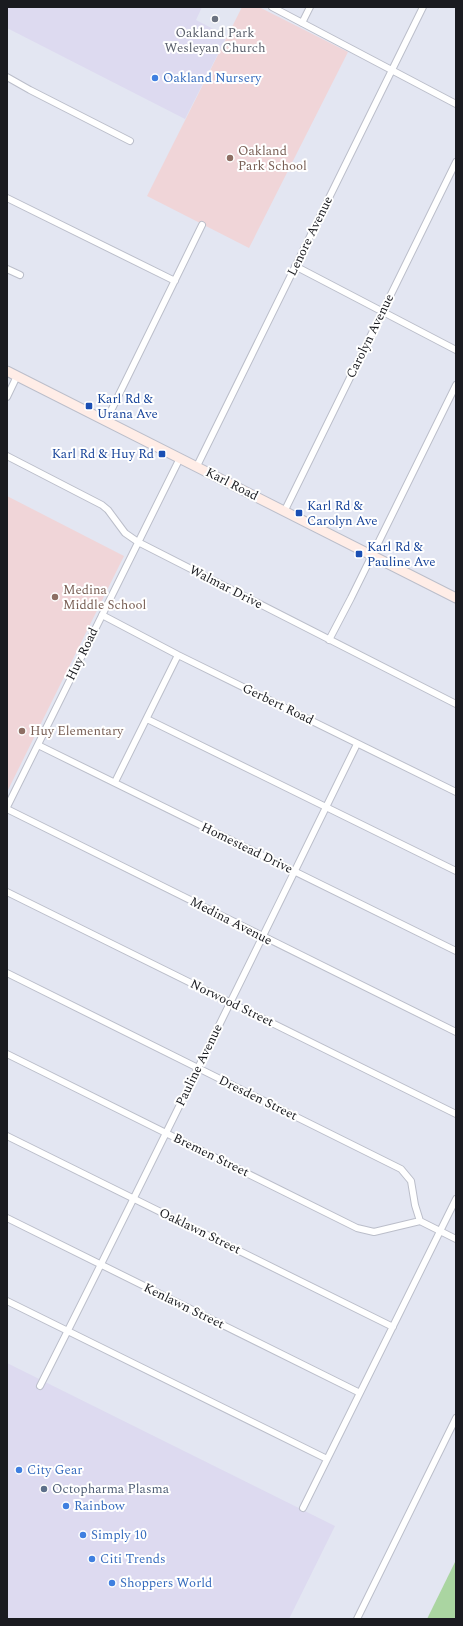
<svg xmlns="http://www.w3.org/2000/svg" width="463" height="1626" viewBox="0 0 463 1626" font-family="Spectral,serif">
  <style>
    .commercial { fill: #dddaf0 }
    .education { fill: #f0d5d8 }
    .green { fill: #aad5a1 }
    .lines { fill: none; stroke-linecap: round; stroke-linejoin: round }
    .street-casing { stroke: #bbbeca; stroke-width: 8 }
    .secondary-casing { stroke: #bbbeca; stroke-width: 11 }
    .street { stroke: #fff; stroke-width: 6 }
    .secondary { stroke: #ffede7; stroke-width: 9 }
    .worship-dot { fill: #6b7280; stroke: #fff; stroke-width: 1.5 }
    .shop-dot { fill: #3f7fe0; stroke: #fff; stroke-width: 1.5 }
    .education-dot { fill: #8d6e63; stroke: #fff; stroke-width: 1.5 }
    .transit-dot { fill: #1a4fb4; stroke: #fff; stroke-width: 1.5 }
    .service-dot { fill: #5c6f8a; stroke: #fff; stroke-width: 1.5 }
    .labels { text-anchor: middle; dominant-baseline: central; stroke-width: 4; stroke-linejoin: round; paint-order: stroke }
    .worship-label { font-size: 13px; fill: #5b616d; stroke: #fff }
    .shop-label { font-size: 13px; fill: #366cbe; stroke: #fff; text-anchor: start }
    .education-label { font-size: 13px; fill: #785e54; stroke: #fff; text-anchor: start }
    .street-label { font-size: 13px; fill: #1a1b20; stroke: #fff }
    .transit-label { font-size: 13px; fill: #164399; stroke: #fff; text-anchor: start }
    .service-label { font-size: 13px; fill: #4e5e75; stroke: #fff; text-anchor: start }
  </style>
  <rect width="100%" height="100%" fill="#e3e6f2"/>
  <!-- commercial -->
  <path class="commercial" d="M7,7H202L196,20L227,36L185,119L7,28Z
    M7,1363L335,1526L289,1619H7Z"/>
  <!-- education -->
  <path class="education" d="M242,7H259L348,52L249,248L147,196Z
    M7,496L124,556L7,792Z"/>
  <!-- green -->
  <path class="green" d="M456,1560V1619H427Z"/>
  <g class="lines">
    <defs>
      <path id="street" d="M272,7L456,104
        M302,23L310,7
        M7,77L30,90L130,141
        M7,198L175,281
        M295,266L456,350
        M7,269L20,275
        M7,397L17,376
        M106,421L202,225
        M7,456L102,505L108,510L125,533L138,542L456,704
        M197,466L423,7
        M285,510L456,162
        M102,615L178,655L456,792
        M329,640L351,598L456,385
        M147,719L456,871
        M38,745L456,951
        M115,782L178,655
        M7,807L180,458
        M7,809L456,1032
        M7,892L456,1114
        M7,973L401,1169L411,1181L415,1205L420,1221L456,1239
        M7,1054L357,1228L374,1232L420,1221
        M7,1136L393,1327
        M7,1218L360,1393
        M7,1301L327,1459
        M40,1386C148,1172 252,958 357,744
        M303,1508L456,1199
        M357,1619L456,1418"/>
      <path id="secondary" d="M7,371L456,598"/>
    </defs>
    <!-- street casing -->
    <use href="#street" class="street-casing"/>
    <!-- secondary casing -->
    <use href="#secondary" class="secondary-casing"/>
    <!-- street -->
    <use href="#street" class="street"/>
    <!-- secondary -->
    <use href="#secondary" class="secondary"/>
  </g>
  <!-- markers -->
  <circle class="worship-dot" cx="215" cy="19" r="4"/>
  <g class="shop-dot">
    <circle cx="155" cy="78" r="4"/>
    <circle cx="19" cy="1470" r="4"/>
    <circle cx="66" cy="1506" r="4"/>
    <circle cx="83" cy="1535" r="4"/>
    <circle cx="92" cy="1559" r="4"/>
    <circle cx="112" cy="1583" r="4"/>
  </g>
  <g class="education-dot">
    <circle cx="230" cy="158" r="4"/>
    <circle cx="55" cy="597" r="4"/>
    <circle cx="22" cy="731" r="4"/>
  </g>
  <g class="transit-dot">
    <rect x="85" y="402" width="8" height="8" rx="2"/>
    <rect x="158" y="450" width="8" height="8" rx="2"/>
    <rect x="295" y="509" width="8" height="8" rx="2"/>
    <rect x="355" y="550" width="8" height="8" rx="2"/>
  </g>
  <circle class="service-dot" cx="44" cy="1489" r="4"/>
  <g class="labels">
    <!-- worship labels -->
    <g class="worship-label">
      <text x="215" y="33">Oakland Park<tspan x="215" dy="15">Wesleyan Church</tspan></text>
    </g>
    <!-- shop labels -->
    <g class="shop-label">
      <text x="163" y="78">Oakland Nursery</text>
      <text x="27" y="1470">City Gear</text>
      <text x="74" y="1506">Rainbow</text>
      <text x="91" y="1535">Simply 10</text>
      <text x="100" y="1559">Citi Trends</text>
      <text x="120" y="1583">Shoppers World</text>
    </g>
    <!-- education labels -->
    <g class="education-label">
      <text x="238" y="151">Oakland<tspan x="238" dy="15">Park School</tspan></text>
      <text x="63" y="590">Medina<tspan x="63" dy="15">Middle School</tspan></text>
      <text x="30" y="731">Huy Elementary</text>
    </g>
    <!-- street labels -->
    <g class="street-label">
      <text transform="translate(310 236) rotate(-64)">Lenore Avenue</text>
      <text transform="translate(370 336) rotate(-64)">Carolyn Avenue</text>
      <text transform="translate(232 484) rotate(27)">Karl Road</text>
      <text transform="translate(226 587) rotate(27)">Walmar Drive</text>
      <text transform="translate(82 654) rotate(-64)">Huy Road</text>
      <text transform="translate(278 704) rotate(26)">Gerbert Road</text>
      <text transform="translate(247 848) rotate(26)">Homestead Drive</text>
      <text transform="translate(231 921) rotate(27)">Medina Avenue</text>
      <text transform="translate(232 1003) rotate(26)">Norwood Street</text>
      <text transform="translate(199 1065) rotate(-64)">Pauline Avenue</text>
      <text transform="translate(258 1098) rotate(26)">Dresden Street</text>
      <text transform="translate(211 1155) rotate(26)">Bremen Street</text>
      <text transform="translate(200 1231) rotate(26)">Oaklawn Street</text>
      <text transform="translate(184 1306) rotate(26)">Kenlawn Street</text>
    </g>
    <!-- transit labels -->
    <g class="transit-label">
      <text x="97" y="399">Karl Rd &amp;<tspan x="97" dy="15">Urana Ave</tspan></text>
      <text x="154" y="454" text-anchor="end">Karl Rd &amp; Huy Rd</text>
      <text x="307" y="506">Karl Rd &amp;<tspan x="307" dy="15">Carolyn Ave</tspan></text>
      <text x="367" y="547">Karl Rd &amp;<tspan x="367" dy="15">Pauline Ave</tspan></text>
    </g>
    <!-- service labels -->
    <g class="service-label">
      <text x="52" y="1489">Octopharma Plasma</text>
    </g>
  </g>
  <!-- border -->
  <rect width="463" height="1626" fill="none" stroke="#1a1b20" stroke-width="16"/>
</svg>
